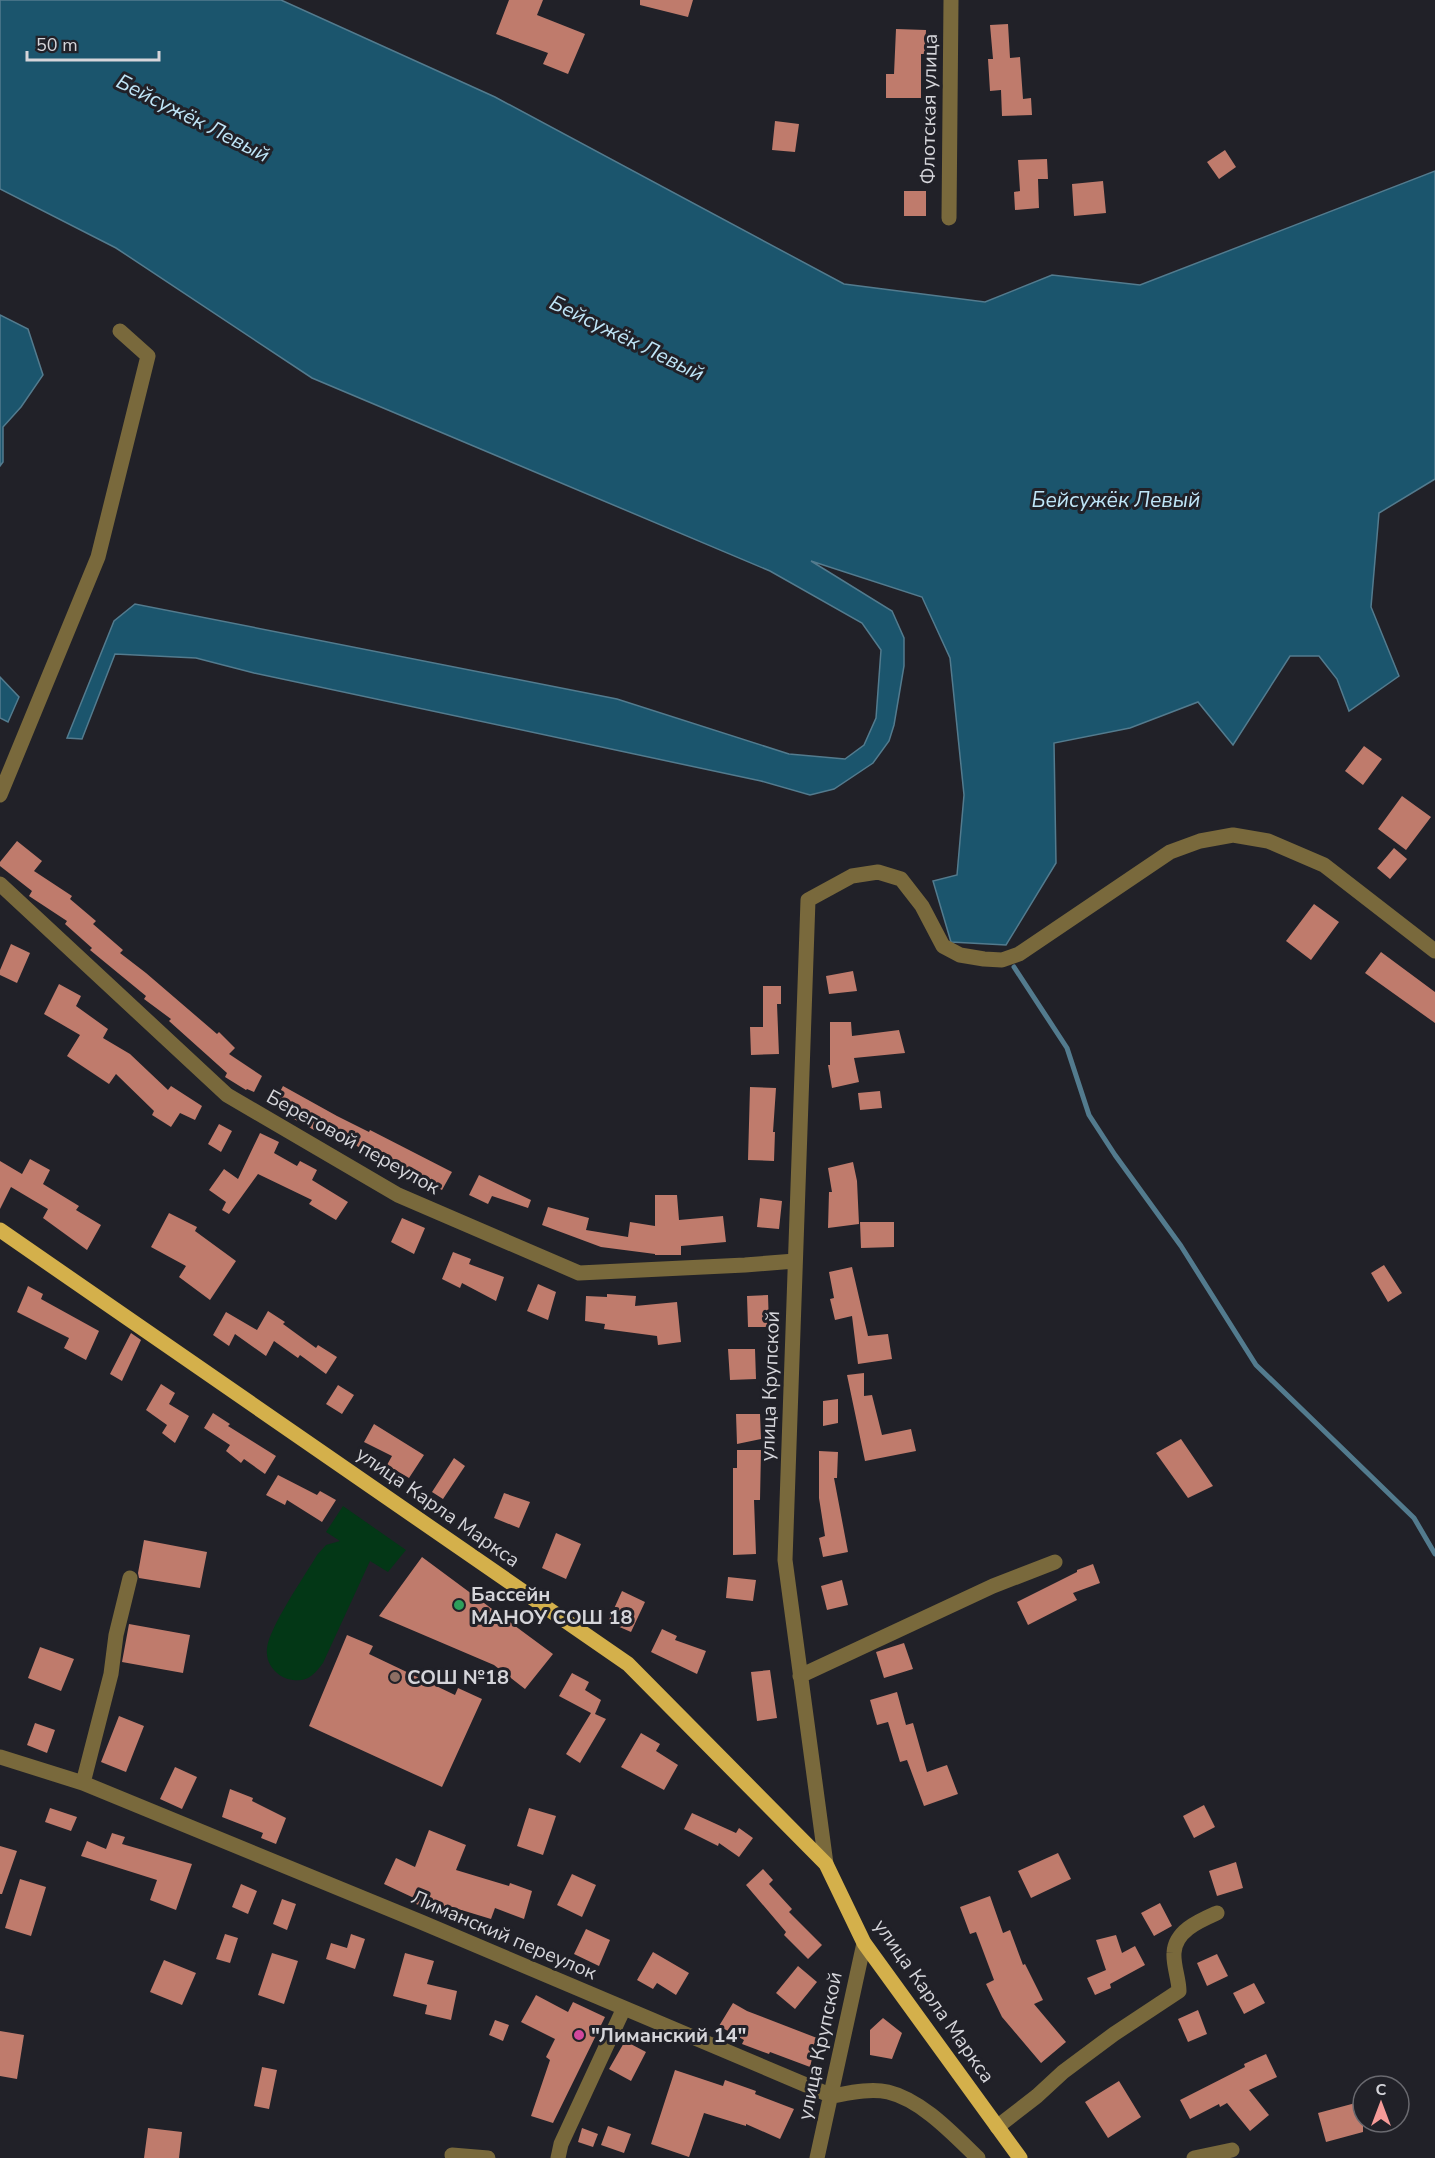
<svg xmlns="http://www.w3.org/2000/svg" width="1435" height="2158" viewBox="0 0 1435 2158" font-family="'Nunito Sans',sans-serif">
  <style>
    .green { fill: #033716 }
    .water { fill: #1b556d; stroke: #537b8e; stroke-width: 1.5 }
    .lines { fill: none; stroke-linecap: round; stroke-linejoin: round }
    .stream { stroke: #537b8e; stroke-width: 5 }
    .building { fill: #bf7b6c }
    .minor { stroke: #79693c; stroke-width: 15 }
    .major { stroke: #d4b04b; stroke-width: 15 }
    .leisure-dot { fill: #2e9e5b; stroke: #212128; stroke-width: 2 }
    .education-dot { fill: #8d6e63; stroke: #212128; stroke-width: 2 }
    .hotel-dot { fill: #d1479c; stroke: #212128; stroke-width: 2 }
    .labels { text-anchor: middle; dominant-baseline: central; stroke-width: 6; stroke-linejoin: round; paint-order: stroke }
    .street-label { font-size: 20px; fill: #d5d5da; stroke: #212128 }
    .poi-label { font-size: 20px; font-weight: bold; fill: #d5d5da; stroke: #212128; text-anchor: start }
    .water-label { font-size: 21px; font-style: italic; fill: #c0e6f8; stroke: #212128 }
  </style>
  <rect width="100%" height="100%" fill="#212128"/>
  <!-- green -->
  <path class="green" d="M343,1506L406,1550L388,1572L370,1561L323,1663C315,1674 308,1682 293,1680C278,1678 265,1665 267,1648C270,1626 304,1577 317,1555L326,1545L340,1541L326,1532Z"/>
  <!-- water -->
  <path class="water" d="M0,0H281L495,97L844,284L985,302L1052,275L1140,285L1435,171V479L1379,513L1371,607L1399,676L1349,711L1337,679L1319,656H1290L1233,745L1198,702L1130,728L1054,743L1056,863L1006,945L951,942L933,881L957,875L964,795L950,658L922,597L811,561L892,611L904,638V666L894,725L889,741L873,763L834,789L810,795L761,781L254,673L196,658L115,654L82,739L67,738L114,621L135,604L617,699L789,754L845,759L864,745L876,718L881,650L862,623L770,571L312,378L116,248L0,189Z
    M0,315L28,329L43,375L21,407L3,427V462L0,466Z
    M0,677L19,697L8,722L0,718Z"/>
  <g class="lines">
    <!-- stream -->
    <path class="stream" d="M1014,967L1067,1048L1089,1115L1115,1155L1181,1246L1256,1365L1414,1518L1435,1554"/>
  </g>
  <!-- building -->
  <path class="building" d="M509,0H543L537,15L585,34L568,74L543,64L548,53L496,34Z
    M640,0H693L688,17L640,5Z
    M1008,24L1010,58L1020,57L1023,99L1031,98L1032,115L1002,116L1001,90L990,91L988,59H993L990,25Z
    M896,29L926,30L925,54H921V98H886V74H894Z
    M775,121L799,124L795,152L772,150Z
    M1225,150L1236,167L1219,179L1207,162Z
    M1047,159L1048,179H1038L1039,208L1015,210L1014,192L1020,191L1018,160Z
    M1103,181L1106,213L1074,216L1072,184Z
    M904,191H926V216H904Z
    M1364,746L1382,759L1363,785L1345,771Z
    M1402,796L1431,817L1406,850L1378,829Z
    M17,841L42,861L34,871L72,896L70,899L96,921L93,924L123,950L120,953L146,973L217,1034L219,1032L235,1048L229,1054L262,1076L254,1092L247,1089L246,1090L225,1077L227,1073L169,1021L171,1019L144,999L146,996L90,950L92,948L65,924L67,921L29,896L32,891L0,866V862Z
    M1394,848L1407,859L1390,879L1377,868Z
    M1314,904L1339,922L1311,960L1286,941Z
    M11,944L30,953L17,983L0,975V970Z
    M1381,952L1435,992V1023L1365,973Z
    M853,971L857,991L829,994L826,976Z
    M59,984L81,996L76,1006L108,1029L103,1038L130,1054L168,1090L171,1086L202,1106L195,1120L180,1113L171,1127L152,1115L154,1111L116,1074L109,1084L67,1056L80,1035L44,1014Z
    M763,986H781V1004H777L779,1054L751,1055L750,1027H763Z
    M830,1022H851L852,1036L899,1030L905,1053L854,1058L859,1082L832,1088L828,1065H830Z
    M283,1086L337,1116L369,1132L370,1130L452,1172L442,1190L351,1143L316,1126L314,1130L294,1119L296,1115L274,1103Z
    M750,1087L776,1088L773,1132H775L774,1161L748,1160Z
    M880,1091L882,1108L860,1110L858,1093Z
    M219,1124L232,1131L221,1152L208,1144Z
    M260,1133L279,1142L274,1153L297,1166L300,1161L317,1170L312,1180L348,1202L336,1220L309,1204L312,1200L258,1174L229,1214L222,1210L226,1202L209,1190L224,1169L238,1179Z
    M30,1159L50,1170L43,1184L79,1206L76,1210L101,1225L87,1250L43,1218L48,1209L11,1187L0,1209V1161L22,1174Z
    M853,1162L857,1181L859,1224L828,1228L829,1192H832L828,1168Z
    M479,1175L531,1200L528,1208L492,1196L488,1204L469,1195Z
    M655,1195H677L679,1220L723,1216L726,1242L681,1246V1255H655V1254L601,1247L542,1225L548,1207L589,1218L586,1230L628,1237L630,1222L655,1226Z
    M760,1198L782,1201L779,1229L757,1227Z
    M169,1213L197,1227L195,1231L236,1261L210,1300L179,1277L186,1266L151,1247Z
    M402,1218L425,1228L414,1254L391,1242Z
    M860,1222H894V1247L861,1248Z
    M453,1252L471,1259L469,1264L504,1277L496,1301L462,1283L460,1288L442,1279Z
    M1384,1265L1402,1293L1388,1302L1371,1273Z
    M852,1267L868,1336L888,1334L892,1359L858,1364L852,1316L835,1320L830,1299L834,1298L829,1272Z
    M538,1284L556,1292L548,1320L527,1311Z
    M28,1286L43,1294L41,1299L99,1331L86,1360L64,1348L69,1338L17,1312Z
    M607,1294L636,1296L635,1306L677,1302L681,1342L658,1345L657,1336L604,1329L605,1324L585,1321L586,1296L607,1297Z
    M768,1295L769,1327H748L747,1296Z
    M268,1311L285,1322L283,1324L316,1348L318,1345L337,1357L326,1374L300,1355L298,1358L274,1341L266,1356L235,1334L229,1346L213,1335L226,1312L257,1330Z
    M131,1333L141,1340L122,1381L110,1374Z
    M728,1349H755L756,1379L730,1380Z
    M864,1373V1396L872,1395L882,1435L911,1429L916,1451L865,1461L847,1375Z
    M161,1384L175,1393L169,1404L189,1416L175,1443L162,1433L167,1425L146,1410Z
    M338,1385L354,1395L342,1414L326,1404Z
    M838,1399V1423L823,1426V1401Z
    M213,1413L230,1424L228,1426L276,1456L265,1474L244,1459L241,1463L226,1451L230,1445L204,1428Z
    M736,1414H760L761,1439L737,1444Z
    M374,1424L424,1455L409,1478L387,1465L392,1456L364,1442Z
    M1181,1439L1213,1486L1188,1498L1156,1453Z
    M737,1450H761L760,1500H754L756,1554L733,1555V1468H737Z
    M819,1451L838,1452L837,1478H834L848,1552L823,1557L819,1538L825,1536L819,1498Z
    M454,1458L465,1466L443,1499L432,1492Z
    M278,1475L317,1495L320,1491L336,1500L322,1522L287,1500L285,1505L266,1495Z
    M504,1493L530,1502L519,1528L494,1518Z
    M556,1533L581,1544L566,1579L542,1568Z
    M144,1540L207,1552L200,1588L139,1578L138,1573Z
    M422,1557L553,1654L525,1689L494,1665L379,1616Z
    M1093,1564L1100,1583L1073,1593L1077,1600L1028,1625L1017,1602L1077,1572V1570Z
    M728,1577L756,1580L753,1601L726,1598Z
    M842,1580L848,1605L827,1610L821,1586Z
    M622,1591L645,1602L631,1632L608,1622Z
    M129,1624L190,1635L183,1673L122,1662Z
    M662,1629L677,1636L675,1640L706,1651L697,1674L651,1652Z
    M347,1635L373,1646L369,1654L455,1695L458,1688L482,1699L442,1787L309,1726Z
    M904,1643L913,1669L884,1678L876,1652Z
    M40,1647L74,1659L61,1691L28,1678Z
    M770,1670L777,1718L757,1721L751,1672Z
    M572,1673L589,1682L585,1690L601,1700L595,1714L606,1719L580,1763L566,1754L591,1713L559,1696Z
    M897,1692L906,1725L913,1723L927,1772L947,1765L958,1794L924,1806L907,1760L900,1762L888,1722L877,1725L870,1700Z
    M119,1716L144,1726L126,1772L101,1762Z
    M35,1723L55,1730L47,1753L27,1745Z
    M641,1733L660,1744L656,1751L678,1765L664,1790L621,1767Z
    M175,1767L197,1777L182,1809L160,1799Z
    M230,1789L253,1798L252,1801L286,1818L276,1844L261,1838L263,1833L222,1817Z
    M1204,1805L1215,1827L1194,1838L1183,1816Z
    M50,1808L77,1817L71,1831L45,1822Z
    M529,1808L556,1816L543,1855L517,1846Z
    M692,1813L736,1833L739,1828L753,1838L739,1857L719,1843L718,1846L684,1829Z
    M429,1830L466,1845L456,1870L509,1886L510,1883L532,1891L524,1919L495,1908L491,1919L445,1905L442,1913L413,1903L414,1898L384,1884L396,1858L415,1867Z
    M112,1833L125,1837L122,1844L192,1864L176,1910L150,1900L157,1880L81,1856L87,1841L106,1849Z
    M0,1846L17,1851L2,1894H0Z
    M1058,1853L1071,1879L1031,1898L1018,1871Z
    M1236,1862L1243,1888L1217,1896L1209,1871Z
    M763,1869L773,1880L769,1884L792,1909L789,1912L822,1945L808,1959L784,1935L786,1932L746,1885Z
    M572,1874L596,1885L582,1917L557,1905Z
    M20,1879L46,1887L31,1936L5,1928Z
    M241,1884L257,1891L248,1914L232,1907Z
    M990,1896L1003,1933L1010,1930L1023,1965L1025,1964L1043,2000L1034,2004L1066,2042L1041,2063L1002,2017L986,1984L994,1980L976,1932L970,1934L960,1907Z
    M282,1899L296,1904L287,1930L273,1924Z
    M1160,1903L1172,1926L1154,1936L1141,1913Z
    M586,1929L610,1940L599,1966L574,1954Z
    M225,1934L238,1938L230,1963L216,1959Z
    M351,1934L365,1939L355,1969L326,1959L331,1943L347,1948Z
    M1116,1935L1122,1953L1135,1946L1145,1965L1110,1984L1111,1988L1095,1995L1087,1978L1106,1970L1096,1940Z
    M653,1952L689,1973L676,1995L657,1983L653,1989L637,1980Z
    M272,1953L298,1961L284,2004L258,1995Z
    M405,1953L434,1961L427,1984L457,1991L451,2020L425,2014L427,2005L393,1996Z
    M1217,1954L1228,1976L1207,1986L1197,1963Z
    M164,1960L196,1973L182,2005L150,1992Z
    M798,1966L817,1982L795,2009L776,1993Z
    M1254,1983L1265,2003L1244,2014L1233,1993Z
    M536,1995L568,2012L573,2002L605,2017L553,2123L531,2116L550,2060L546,2057L555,2039L521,2022Z
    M733,2003L747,2011L817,2038L810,2067L770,2052L769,2054L742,2044L744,2040L719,2026Z
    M1198,2010L1207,2034L1188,2042L1178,2019Z
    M883,2018L902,2033L892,2059L870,2055V2030Z
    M495,2020L509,2025L503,2041L489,2035Z
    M0,2031L24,2035L17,2079L0,2076Z
    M625,2041L646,2052L631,2081L609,2069Z
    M1266,2054L1277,2077L1249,2090L1269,2115L1250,2131L1227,2103L1220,2107L1219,2104L1190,2119L1180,2100L1245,2067L1244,2064Z
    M262,2067L277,2070L269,2109L254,2106Z
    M675,2070L723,2086L725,2080L756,2091L755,2094L794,2109L780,2139L746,2124V2126L704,2113L689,2157L651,2144Z
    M1119,2081L1141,2117L1108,2138L1085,2102Z
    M1363,2101V2132L1326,2142L1318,2113Z
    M608,2126L631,2134L624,2153L601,2145Z
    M148,2128L182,2132L179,2158H144Z
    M582,2128L598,2134L593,2147L578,2142Z"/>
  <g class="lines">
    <!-- minor -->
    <path class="minor" d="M949,218L951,0
      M0,795L98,557L148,356L120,331
      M0,884L227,1095L398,1195L579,1273L745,1265L795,1261
      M800,1676L993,1586L1055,1562
      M0,1757L83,1783L421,1922L832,2096C849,2093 870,2088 888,2092C922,2100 954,2135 978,2158
      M83,1783L111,1674L116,1635L130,1578
      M826,1864L785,1560L808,900L852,876L878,872L901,879L922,906L943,946L960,955L984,959L1002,960L1019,954L1170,852L1200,841L1233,835L1268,841L1324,865L1435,951
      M997,2127L1037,2096L1063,2072L1114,2034L1179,1991C1179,1979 1173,1965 1174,1953C1175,1931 1199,1921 1217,1913
      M452,2155L488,2158
      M558,2158L561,2144L624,2008
      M817,2158L864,1943
      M1194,2158L1232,2150"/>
    <!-- major -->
    <path class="major" d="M0,1230L628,1664L826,1864L864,1943L1020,2158"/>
  </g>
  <!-- markers -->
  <circle class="leisure-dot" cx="459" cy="1605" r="6"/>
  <circle class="education-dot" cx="395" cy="1677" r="6"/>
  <circle class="hotel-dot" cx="579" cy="2035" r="6"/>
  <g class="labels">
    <!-- street labels -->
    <g class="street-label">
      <text transform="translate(929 109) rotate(-89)">Флотская улица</text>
      <text transform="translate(353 1142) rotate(29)">Береговой переулок</text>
      <text transform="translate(770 1386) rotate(-88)">улица Крупской</text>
      <text transform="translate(438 1507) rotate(35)">улица Карла Маркса</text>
      <text transform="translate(504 1935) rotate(23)">Лиманский переулок</text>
      <text transform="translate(934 2001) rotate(55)">улица Карла Маркса</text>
      <text transform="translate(820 2046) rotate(-78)">улица Крупской</text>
    </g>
    <!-- poi labels -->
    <g class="poi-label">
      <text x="471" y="1594">Бассейн<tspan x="471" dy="23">МАНОУ СОШ 18</tspan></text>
      <text x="407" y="1677">СОШ №18</text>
      <text x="591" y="2035">"Лиманский 14"</text>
    </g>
    <!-- water labels -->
    <g class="water-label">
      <text transform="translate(193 118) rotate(27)">Бейсужёк Левый</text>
      <text transform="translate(627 338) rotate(26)">Бейсужёк Левый</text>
      <text x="1116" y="500">Бейсужёк Левый</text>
    </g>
  </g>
  <!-- north arrow -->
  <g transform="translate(1381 2104)"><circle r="28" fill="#212128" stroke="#69696f" stroke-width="1.5"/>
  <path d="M0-4.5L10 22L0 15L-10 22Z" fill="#f59b98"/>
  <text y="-9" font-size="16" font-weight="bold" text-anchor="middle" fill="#d5d5da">С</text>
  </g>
  <!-- scale -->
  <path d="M27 51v9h132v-9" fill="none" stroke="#d5d5da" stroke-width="3"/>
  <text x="36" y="51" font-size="18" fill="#d5d5da" stroke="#212128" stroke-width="4.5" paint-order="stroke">50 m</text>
</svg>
